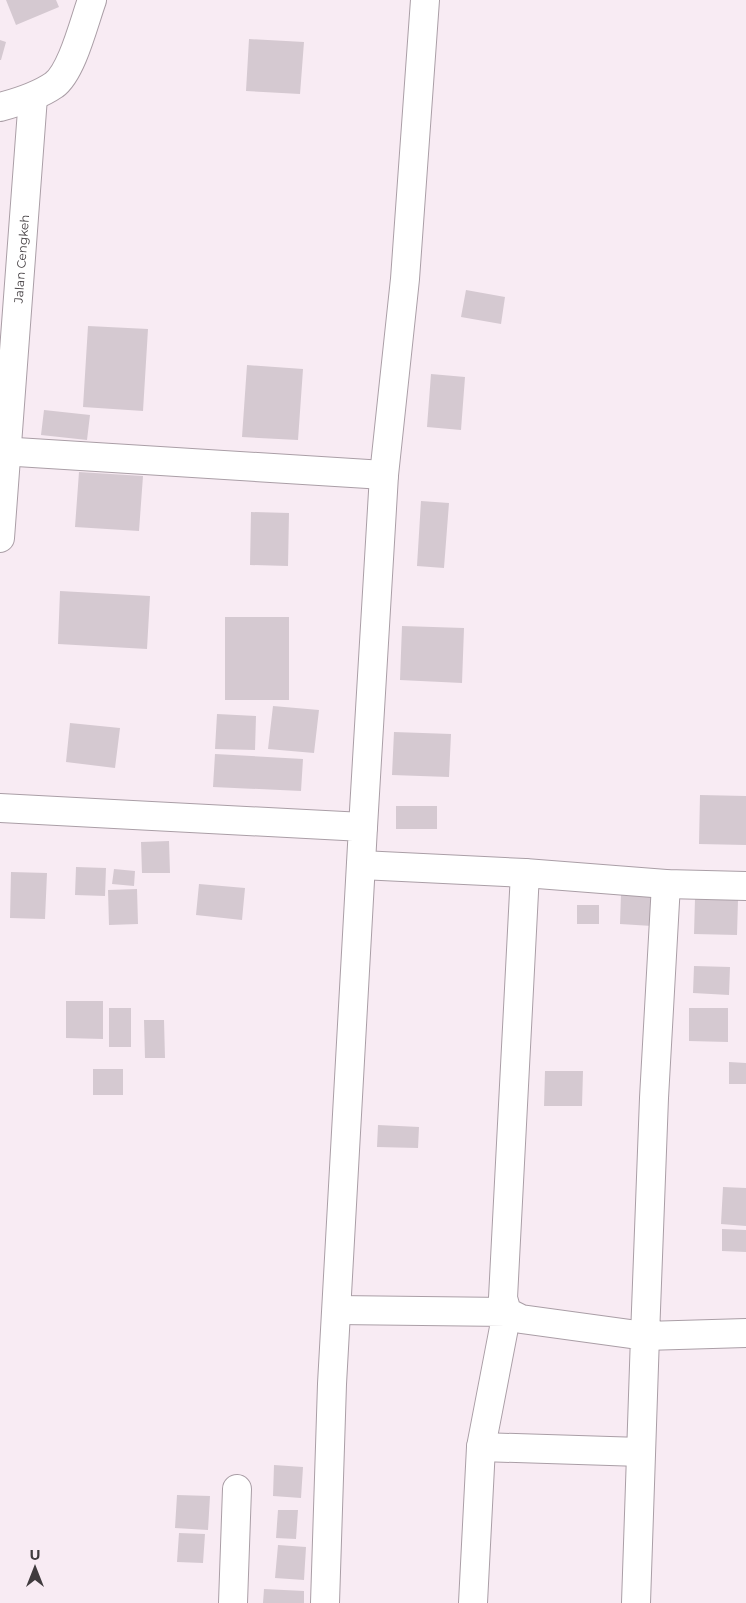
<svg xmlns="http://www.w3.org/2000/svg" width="746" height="1603" viewBox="0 0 746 1603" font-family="Montserrat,sans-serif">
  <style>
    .building { fill: #d5c9d1 }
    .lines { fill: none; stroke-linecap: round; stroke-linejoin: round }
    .minor-casing { stroke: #aa9ea6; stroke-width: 30 }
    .minor { stroke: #fff; stroke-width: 28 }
    .labels { text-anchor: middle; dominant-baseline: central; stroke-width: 4.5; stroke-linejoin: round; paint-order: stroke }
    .street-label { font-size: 12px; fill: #403b3e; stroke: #f8ebf3 }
  </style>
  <rect width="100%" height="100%" fill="#f8ebf3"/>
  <!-- building -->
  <path class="building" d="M6,0H56L59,7L16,25Z
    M249,39L304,42L300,94L246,91Z
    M0,40L6,42L1,60H0Z
    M466,290L505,297L501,324L461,317Z
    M88,326L148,329L143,411L83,407Z
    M247,365L303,369L298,440L242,437Z
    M431,374L465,377L461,430L427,427Z
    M44,410L90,415L87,440L41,435Z
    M79,472L143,476L139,531L75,527Z
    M421,501L449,503L444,568L417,566Z
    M251,512L289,513L288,566L250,565Z
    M60,591L150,596L147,649L58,644Z
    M225,617H289V700H225Z
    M402,626L464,628L462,683L400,680Z
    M273,706L319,710L314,753L268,749Z
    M217,714L256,716L255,750L215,749Z
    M70,723L120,728L115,768L66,762Z
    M394,732L451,734L449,777L392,775Z
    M215,754L303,759L301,791L213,787Z
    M700,795L746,796V845L699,844Z
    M396,806H437V829H396Z
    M169,841L170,873H142L141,842Z
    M76,867L106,868L105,896L75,895Z
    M114,869L135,871L134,886L112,884Z
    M11,872L47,873L45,919L10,918Z
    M199,884L245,888L242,920L196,915Z
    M137,889L138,924L109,925L108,890Z
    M621,894L654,895L652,926L620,924Z
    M695,899L738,900L737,935L694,934Z
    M577,905H599V924H577Z
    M694,966L730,967L729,995L693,993Z
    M66,1001H103V1039L66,1038Z
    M109,1008H131V1047H109Z
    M689,1008H728V1042L689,1041Z
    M144,1020H164L165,1058H145Z
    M729,1062L746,1063V1084H729Z
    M93,1069H123V1095H93Z
    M545,1071H583L582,1106H544Z
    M378,1125L419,1127L418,1148L377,1147Z
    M723,1187L746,1188V1226L721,1224Z
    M722,1229L746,1230V1252L722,1251Z
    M274,1465L303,1467L301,1498L273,1496Z
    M177,1495L210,1496L208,1530L175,1528Z
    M278,1510H298L296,1539L276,1538Z
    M179,1533L205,1534L203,1563L177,1562Z
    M278,1545L306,1547L304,1580L275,1578Z
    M264,1589L304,1591V1603H263Z"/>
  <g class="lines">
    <defs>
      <g id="minor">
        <path d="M0,107C19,102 38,96 54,85C72,72 84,22 92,0"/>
        <path d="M0,451L384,475"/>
        <path id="s1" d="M0,538L33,97"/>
        <path d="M0,808L363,827L332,1384L325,1603"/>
        <path d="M363,827L384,475L405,279L425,0"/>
        <path d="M361,865L525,873L666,884L746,886"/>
        <path d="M525,873L503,1298L507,1312L521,1319L645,1336L636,1603"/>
        <path d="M666,884L654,1098L645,1336L746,1333"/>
        <path d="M337,1310L507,1312L481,1447L473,1603"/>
        <path d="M481,1447L641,1452"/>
        <path d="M233,1603L237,1489"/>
      </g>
    </defs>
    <!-- minor casing -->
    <use href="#minor" class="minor-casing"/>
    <!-- minor -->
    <use href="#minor" class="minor"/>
  </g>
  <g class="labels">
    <!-- street labels -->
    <g class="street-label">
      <text stroke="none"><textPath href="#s1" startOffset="280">Jalan Cengkeh</textPath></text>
    </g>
  </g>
  <!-- north arrow -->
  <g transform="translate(35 1568)" stroke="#f8ebf3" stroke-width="4" paint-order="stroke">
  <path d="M0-4L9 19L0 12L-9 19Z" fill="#403b3e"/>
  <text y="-8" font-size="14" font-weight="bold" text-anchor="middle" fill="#403b3e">U</text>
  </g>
</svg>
